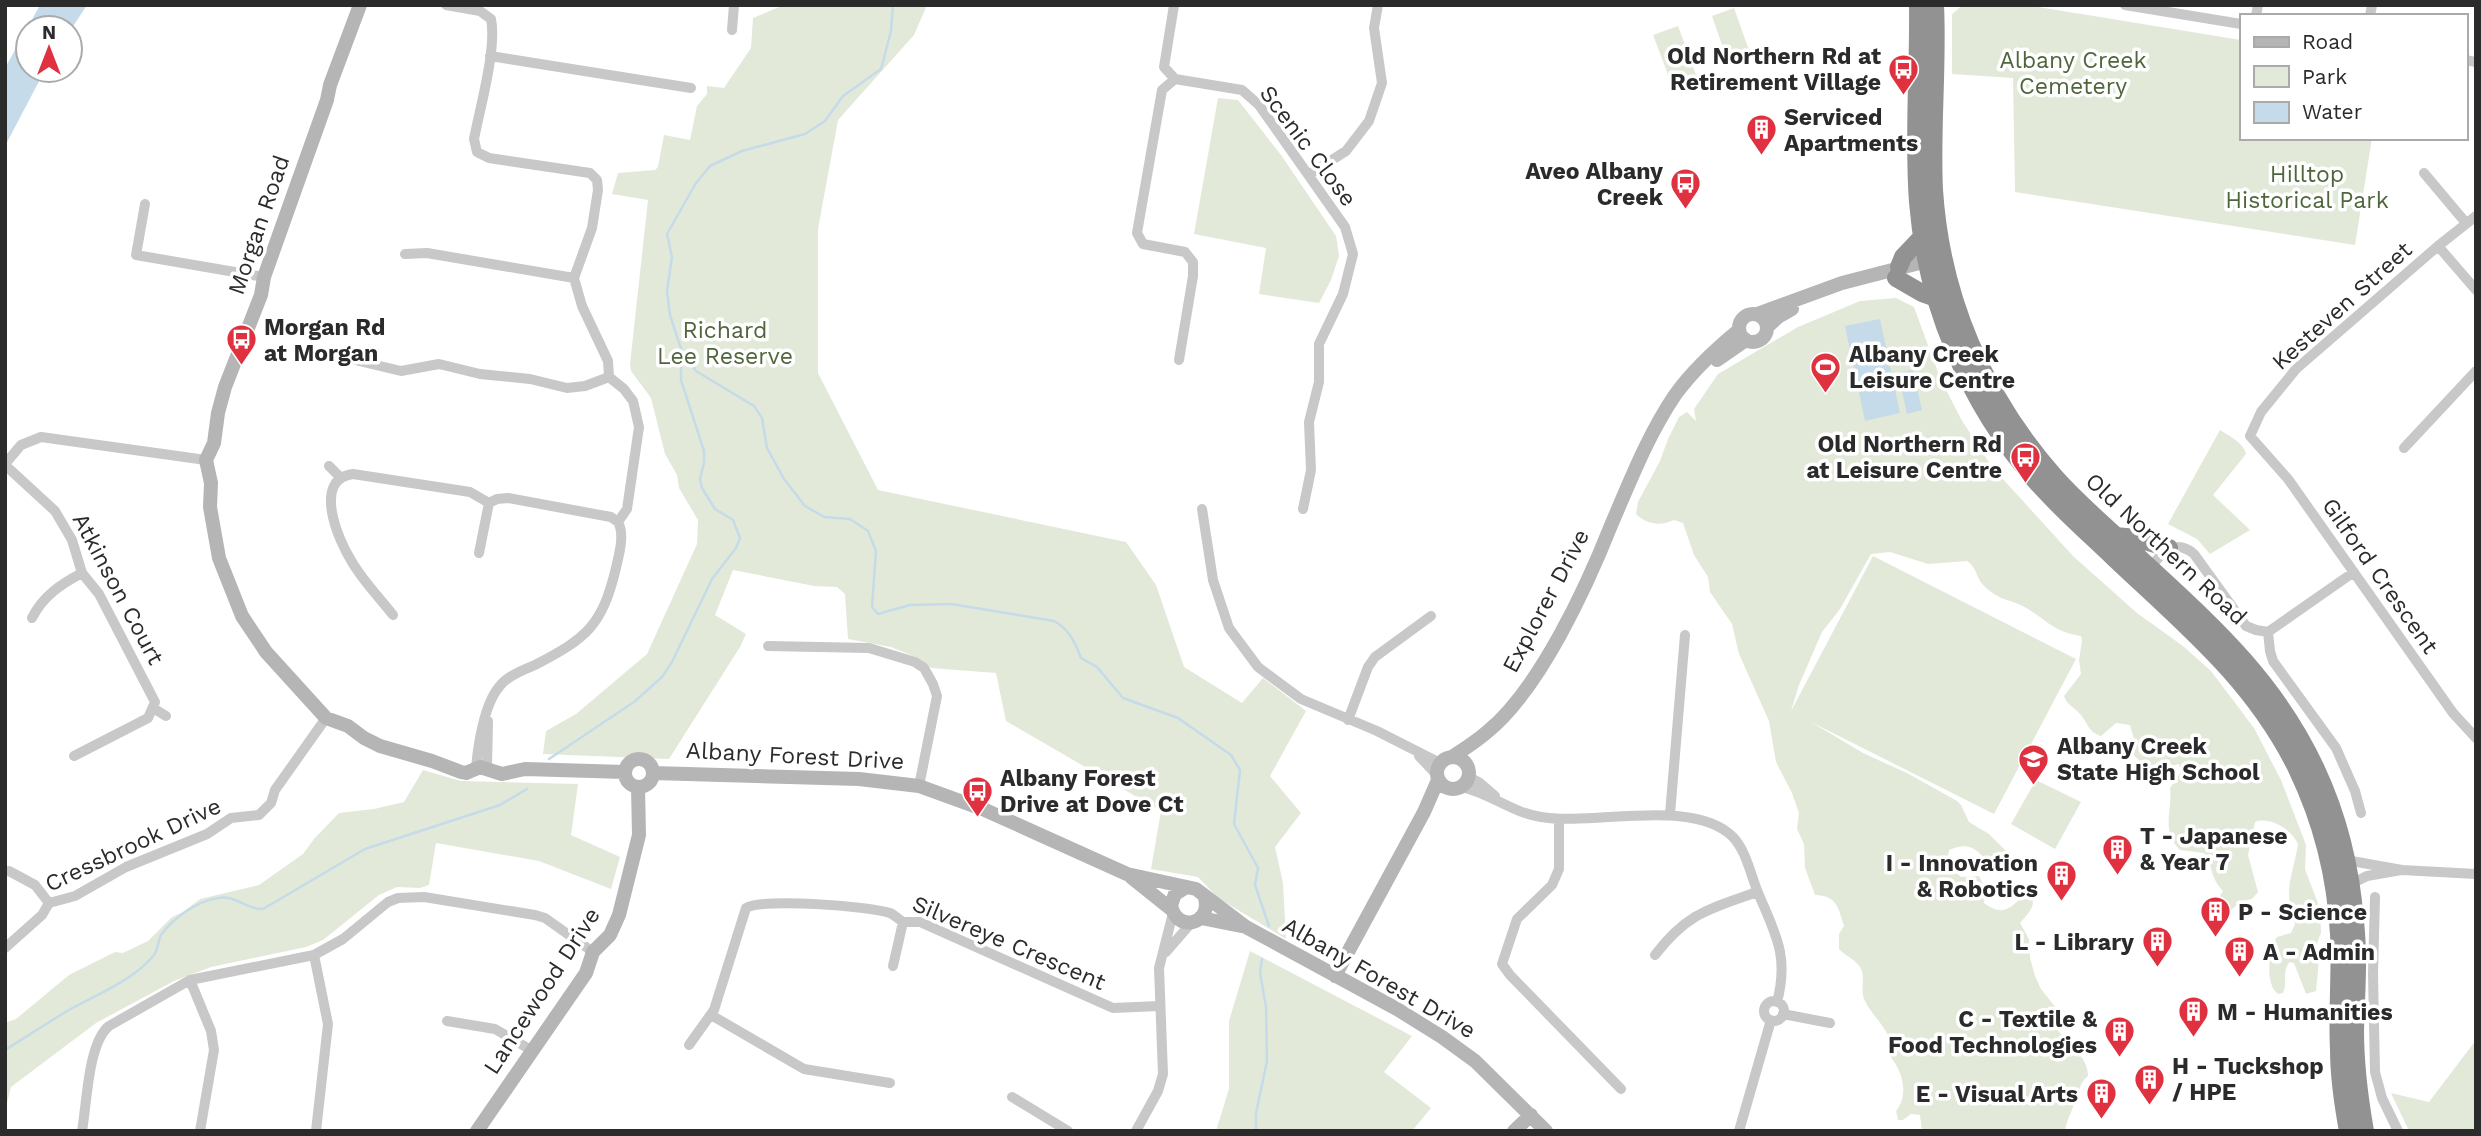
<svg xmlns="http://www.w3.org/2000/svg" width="2481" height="1136" viewBox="0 0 2481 1136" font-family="'Work Sans',sans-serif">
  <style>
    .green { fill: #e2e9d9 }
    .water { fill: #c5dbe9 }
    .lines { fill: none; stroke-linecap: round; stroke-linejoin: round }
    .stream { stroke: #c5dbe9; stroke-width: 2.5 }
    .street { stroke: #c8c8c8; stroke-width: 10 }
    .secondary { stroke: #b5b5b5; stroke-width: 14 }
    .highway { stroke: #929292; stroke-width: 18 }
    .labels { text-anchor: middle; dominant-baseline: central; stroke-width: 7; stroke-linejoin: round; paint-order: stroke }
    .poi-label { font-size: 23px; font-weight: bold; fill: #2b2b2b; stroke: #fff; text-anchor: start }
    .park-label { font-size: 23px; fill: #4f653b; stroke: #fff }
    .street-label { font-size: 23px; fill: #2b2b2b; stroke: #fff }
  </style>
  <rect width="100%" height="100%" fill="#fff"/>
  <!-- green -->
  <path class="green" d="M784,5H927L914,35L838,120L818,229V373L878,490L1126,542L1156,585L1184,667L1242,703L1263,678L1306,711L1270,776L1301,813L1275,847L1283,883L1286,939L1218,898L1198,877L1151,869L1161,811L1006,721L996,673L931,668L918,658L891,647L848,639L845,594L837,587L814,586L733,570L715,615L746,634L740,647L669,759L543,754L546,731L576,714L647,654L697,544L698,520L679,488L677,475L665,454L651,398L631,371L630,364L648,200L612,194L618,173L655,170L658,167L664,135L690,140L697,106L707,94V86L724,88L751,48L753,18Z
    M1963,5H2026L2241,40V138H2372L2355,245L2015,192L2013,78L1952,74V14Z
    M1734,8L1750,53L1728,62L1712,16Z
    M1678,26L1696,75L1672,85L1653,35Z
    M1218,98L1238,100L1281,155L1336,236L1339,256L1331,280L1319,303L1259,294L1266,248L1194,234Z
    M1896,298L1914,307L1940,378L1961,419L1992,467L2073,556L2137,613L2183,646L2211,671L2254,728L2281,780L2306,845L2305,869L2320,909L2321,933L2316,946L2319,960L2316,991L2306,994L2294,963L2290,962C2281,971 2288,983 2283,993L2278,994C2264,983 2269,951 2277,937L2291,933L2295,924C2283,888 2292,880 2298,844C2292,830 2270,816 2255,822L2248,855L2258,892L2252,899L2242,901L2231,910L2222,908L2218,899L2223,891C2209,876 2214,867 2204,853L2180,850C2160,830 2173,810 2170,788L2181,772L2179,764C2169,766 2162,774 2152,774L2133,754L2134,739L2130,725L2116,723L2101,736C2088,732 2088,723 2080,714C2074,707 2067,705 2064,696L2081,674L2079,660L2082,641L2081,636C2054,632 2049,622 2028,609C2012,599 2001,602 1985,587C1976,579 1977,567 1967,561L1928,564L1890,552L1871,554L1840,609L1822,632L1799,685L1791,711L1873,556L2076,659L1994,814L1811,722L1863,753L1907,773L1957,801L1961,805L1969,822L1989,834L2010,855L2006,864L1993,868C1977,852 1974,840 1949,850L1947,864L1961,877L1979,876L1983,884L1984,903C2006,919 2012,905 2027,892C2041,903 2027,914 2020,923L2029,939L2030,958L2035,976L2041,989L2056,1008L2050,1020C2061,1039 2088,1053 2088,1076C2079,1084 2081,1087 2077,1097C2073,1109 2067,1118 2065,1131H1922L1920,1115L1911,1114L1903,1120H1898L1896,1111C1909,1095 1903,1072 1890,1056C1897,1034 1872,1018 1864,999C1860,988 1866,976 1860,967C1854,958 1845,956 1839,949V934L1844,926C1838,907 1837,896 1815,895L1805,868L1804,844L1797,829L1799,813L1792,793L1776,762L1769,721L1739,654L1732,624L1710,592L1708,577L1694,555L1683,523L1674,520C1661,526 1647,525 1636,514L1638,502L1660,461L1668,439L1679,417L1687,412L1696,421L1694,409L1718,374L1798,327L1860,301Z
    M2220,430C2229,436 2243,442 2246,454L2213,495L2250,530L2210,554L2197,539L2168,524Z
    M423,770L461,781L578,784L571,835L620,857L611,889L539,861L436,843L429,885L420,888L397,887L379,895L323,940L306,947L211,967L174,981L96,1023L11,1087L5,1111V1023L16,1019L69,975L115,952L123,953L148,941L172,917L183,912L200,899L259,885L303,854L314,839L339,813L374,809L404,802Z
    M2036,780L2081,802L2055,849L2011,824Z
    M1250,951L1412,1036L1384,1072L1431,1108L1412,1131H1216L1229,1089V1021Z
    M2476,1040V1131H2409L2391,1093L2429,1102Z"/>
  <!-- water -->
  <path class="water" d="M40,5H87L70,31V28H28V70H45L5,146V68Z
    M1880,319L1900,413L1865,421L1845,326Z
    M1913,370L1922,410L1907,414L1898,373Z"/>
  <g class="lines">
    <!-- stream -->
    <path class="stream" d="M893,5L891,31L881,69L843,96L825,121L805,134L742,151L710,166L696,183L667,234L672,257L667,291L670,315L681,349L696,371L754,406L762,418L767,448L784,479L805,506L824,517L850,519L868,531L876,551L872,607L878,614L910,605L951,604L1054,621C1069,629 1075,642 1081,658L1097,667L1123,698L1178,718L1231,755L1240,770L1234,824L1258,868L1255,885L1269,926
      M549,759L634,702L662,677L672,662L712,579L736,548L740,538L733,520L715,509L702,488L700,479L704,463V451L681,380V350
      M5,1050C26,1037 47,1023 69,1010C96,995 134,980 154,955C158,949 158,941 161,935C173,918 197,901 218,898C237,895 246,910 263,909L365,849L500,805L527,789
      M1256,1131V1113L1267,1061L1266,1007L1260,973L1262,959"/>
    <!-- street -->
    <path class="street" d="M446,5L480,11L491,19C497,48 480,108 474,139L477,152L489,158L590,173L597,180L598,190L592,228L574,278L582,306L608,361L609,377L624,389L633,401L639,427L627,509L618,522
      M1174,5L1164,67L1175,79
      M2125,5L2241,24
      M2256,16L2258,5
      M2370,16L2372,5
      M732,30L734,5
      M490,56L691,88
      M2465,60L2476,62
      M2424,173L2466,223
      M1310,174L1346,151L1369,121L1382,83L1374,28L1378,5
      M145,204L136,255L264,277
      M2476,216L2438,246L2296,369L2261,412L2250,436L2288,479L2453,713L2476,738
      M2438,246L2476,290
      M405,254L427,253L574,278
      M355,360L401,371L439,364L480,374L530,379L567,388L585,386L609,377
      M1179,360L1193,276V262L1185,252L1143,244L1137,233L1162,90L1175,79L1242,90L1259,105L1345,227L1353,254L1343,294L1319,344V382L1309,422L1311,470L1303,509
      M2404,448L2476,371
      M5,464L21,445L41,437L206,460
      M5,465L55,511L72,540L82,573L99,594L155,702L148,718L74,756
      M329,466L340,477
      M1202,509L1213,580L1229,628L1258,667L1301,699L1377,731L1440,763
      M479,553L489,503
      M2147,571C2160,555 2174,537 2194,554L2246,626L2256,630L2268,632L2354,572
      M393,615C379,597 363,581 352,562C338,540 312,479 353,474L470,492L489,503L497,499L508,498L611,517L618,522
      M32,618C43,596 61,584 82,573
      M2268,632L2270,651L2273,661L2336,748L2355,791L2361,813
      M768,646L869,648L915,662L924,668L933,684L937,696L919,786
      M153,708L166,716
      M1348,720L1368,667L1375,657L1431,616
      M1419,756L1436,774
      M476,768C478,745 484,705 499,687C507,676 523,670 535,665C587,638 602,626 616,568C619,554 625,535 618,522
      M487,768L488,721
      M1469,777L1480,783L1495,796
      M1462,787C1490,793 1513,813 1541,817C1594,826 1693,797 1733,837C1747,852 1751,877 1759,895C1776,935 1789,957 1777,1002
      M1670,814L1685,635
      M1559,819V869L1552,885L1517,919L1502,964L1510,975L1621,1089
      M2346,860L2402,870L2476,874
      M9,871L35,885L49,903
      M2351,884L2367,876L2401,870
      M2375,897L2373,974L2375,1072L2382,1098L2398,1131
      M5,948L42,915L49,903L75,896L126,867L207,834L231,818L259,815L271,803L275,790L326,718
      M1166,952L1192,922
      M314,955L328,1024L316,1131
      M1655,955C1687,913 1709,909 1757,892
      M893,966L903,922
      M190,980L211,1031L214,1050L200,1131
      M1764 1011a10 10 0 1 1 20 0a10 10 0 1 1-20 0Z
      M1783,1014L1830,1023
      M711,1015L804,1069L890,1083
      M447,1021L495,1029L531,1050
      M689,1045L714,1010L746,908C762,898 869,906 890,913C895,915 898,919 903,922H920L1113,1008L1159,1006
      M1012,1097L1068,1131
      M82,1131C87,1103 88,1043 109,1026L190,980L314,955L343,939L388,902L398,898L424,897L535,915L545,918L593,952
      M1136,1131L1158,1091L1163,1074L1159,968L1173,913
      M1739,1131L1771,1020"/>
    <!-- secondary -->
    <path class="secondary" d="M360,5L330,85L327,100L264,277L261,295L225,387L218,413L214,443L206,460L211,483L210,507L219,558L242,616L266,652L326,718L348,726L364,738L380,746L432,761L461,772L466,773L480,767L502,774L525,769L625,772
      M1757,314L1842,283L1935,259
      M1739 328a14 14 0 1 1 28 0a14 14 0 1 1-28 0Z
      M1767,327L1778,317L1792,309
      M1717,360L1746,340
      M1437 773a16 16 0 1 1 32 0a16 16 0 1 1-32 0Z
      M1452,757C1464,749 1477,741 1487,732C1540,689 1587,586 1612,523C1631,479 1648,435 1675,395C1693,370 1716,349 1739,330
      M625 773a14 14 0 1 1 28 0a14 14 0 1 1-28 0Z
      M653,773L859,779L919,786L985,810L1127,874L1196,889L1246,927L1397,1009L1442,1037L1475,1061L1546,1131
      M1131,877L1171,909
      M1185,888L1175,894L1171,905C1176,933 1212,925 1205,898
      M1201,918L1241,926
      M1335,976L1424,812L1438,780
      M477,1131L586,973L593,952L610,935L619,915L639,835L638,787
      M1514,1131L1531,1115"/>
    <!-- highway -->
    <path class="highway" d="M1918,5C1919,71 1913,137 1918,202C1926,303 1968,403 2034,479C2059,508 2088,533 2115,559C2185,625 2254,681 2297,769C2322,821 2336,877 2339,934C2341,972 2337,1011 2339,1049C2339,1076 2343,1104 2348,1131
      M1935,5C1938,67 1931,128 1934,190C1941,297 1984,397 2055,477C2079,504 2107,527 2133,552C2205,619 2273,676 2316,769C2338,816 2351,869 2355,922C2359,957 2356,994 2355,1030C2355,1064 2359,1097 2365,1131
      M1899,267L1903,257L1922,237
      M1896,278L1922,293L1936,298
      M2116,536L2135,538L2169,548"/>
  </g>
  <!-- icons -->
  <defs>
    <symbol id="bus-pin" viewBox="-11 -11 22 30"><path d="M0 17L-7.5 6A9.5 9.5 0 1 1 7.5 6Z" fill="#df3140" stroke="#fff"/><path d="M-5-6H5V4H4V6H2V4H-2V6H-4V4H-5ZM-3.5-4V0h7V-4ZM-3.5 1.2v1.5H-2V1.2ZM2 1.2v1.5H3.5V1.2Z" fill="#fff"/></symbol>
    <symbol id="building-pin" viewBox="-11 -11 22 30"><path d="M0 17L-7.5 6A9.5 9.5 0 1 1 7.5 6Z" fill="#df3140" stroke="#fff"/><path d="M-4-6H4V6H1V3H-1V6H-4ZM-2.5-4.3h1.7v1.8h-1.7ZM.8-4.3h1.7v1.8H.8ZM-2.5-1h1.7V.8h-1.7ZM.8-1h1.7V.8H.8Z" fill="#fff"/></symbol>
    <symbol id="stadium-pin" viewBox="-11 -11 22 30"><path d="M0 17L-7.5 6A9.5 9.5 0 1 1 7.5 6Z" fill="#df3140" stroke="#fff"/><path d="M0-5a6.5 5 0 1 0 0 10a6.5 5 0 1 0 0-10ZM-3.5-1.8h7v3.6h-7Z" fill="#fff"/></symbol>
    <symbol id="school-pin" viewBox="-11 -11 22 30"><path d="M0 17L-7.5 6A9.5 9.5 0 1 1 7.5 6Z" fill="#df3140" stroke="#fff"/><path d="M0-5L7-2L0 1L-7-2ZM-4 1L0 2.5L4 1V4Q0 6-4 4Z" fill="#fff"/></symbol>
  </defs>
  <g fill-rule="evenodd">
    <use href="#bus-pin" x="1886" y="52" width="35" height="47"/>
    <use href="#building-pin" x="1744" y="112" width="35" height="47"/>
    <use href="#bus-pin" x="1668" y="166" width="35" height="47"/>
    <use href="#bus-pin" x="224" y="322" width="35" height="47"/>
    <use href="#stadium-pin" x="1808" y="350" width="35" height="47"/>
    <use href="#bus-pin" x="2008" y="440" width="35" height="47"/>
    <use href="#school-pin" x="2016" y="742" width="35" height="47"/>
    <use href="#bus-pin" x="960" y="774" width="35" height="47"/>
    <use href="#building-pin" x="2100" y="832" width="35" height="47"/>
    <use href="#building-pin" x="2044" y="858" width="35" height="47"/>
    <use href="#building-pin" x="2198" y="894" width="35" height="47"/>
    <use href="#building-pin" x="2140" y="924" width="35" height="47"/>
    <use href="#building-pin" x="2222" y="934" width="35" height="47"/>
    <use href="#building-pin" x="2176" y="994" width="35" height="47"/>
    <use href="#building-pin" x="2102" y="1014" width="35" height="47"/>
    <use href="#building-pin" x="2132" y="1062" width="35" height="47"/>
    <use href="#building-pin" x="2084" y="1076" width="35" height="47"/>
  </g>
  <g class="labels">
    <!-- poi labels -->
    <g class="poi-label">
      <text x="1881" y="56" text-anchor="end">Old Northern Rd at<tspan x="1881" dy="26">Retirement Village</tspan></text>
      <text x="1784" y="117">Serviced<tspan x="1784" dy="26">Apartments</tspan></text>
      <text x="1663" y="171" text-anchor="end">Aveo Albany<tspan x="1663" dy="26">Creek</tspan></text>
      <text x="264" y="327">Morgan Rd<tspan x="264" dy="26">at Morgan</tspan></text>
      <text x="1849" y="354">Albany Creek<tspan x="1849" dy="26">Leisure Centre</tspan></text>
      <text x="2002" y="444" text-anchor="end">Old Northern Rd<tspan x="2002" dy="26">at Leisure Centre</tspan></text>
      <text x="2057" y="746">Albany Creek<tspan x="2057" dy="26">State High School</tspan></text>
      <text x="1000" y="778">Albany Forest<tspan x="1000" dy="26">Drive at Dove Ct</tspan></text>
      <text x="2140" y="836">T - Japanese<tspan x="2140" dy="26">&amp; Year 7</tspan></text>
      <text x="2038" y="863" text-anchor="end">I - Innovation<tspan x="2038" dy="26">&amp; Robotics</tspan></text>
      <text x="2238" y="912">P - Science</text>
      <text x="2134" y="942" text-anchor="end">L - Library</text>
      <text x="2263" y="952">A - Admin</text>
      <text x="2217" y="1012">M - Humanities</text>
      <text x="2097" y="1019" text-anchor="end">C - Textile &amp;<tspan x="2097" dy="26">Food Technologies</tspan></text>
      <text x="2172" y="1066">H - Tuckshop<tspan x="2172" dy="26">/ HPE</tspan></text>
      <text x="2078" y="1094" text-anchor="end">E - Visual Arts</text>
    </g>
    <!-- park labels -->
    <g class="park-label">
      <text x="2073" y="60">Albany Creek<tspan x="2073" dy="26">Cemetery</tspan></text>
      <text x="2307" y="174">Hilltop<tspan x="2307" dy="26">Historical Park</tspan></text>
      <text x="725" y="330">Richard<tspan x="725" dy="26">Lee Reserve</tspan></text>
    </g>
    <!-- street labels -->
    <g class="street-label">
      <text transform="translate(1308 146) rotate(53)">Scenic Close</text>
      <text transform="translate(259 225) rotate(-71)">Morgan Road</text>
      <text transform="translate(2342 306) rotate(-42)">Kesteven Street</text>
      <text transform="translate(2166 549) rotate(43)">Old Northern Road</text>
      <text transform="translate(2380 576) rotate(55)">Gilford Crescent</text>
      <text transform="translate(118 589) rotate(62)">Atkinson Court</text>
      <text transform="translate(1546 601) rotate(-62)">Explorer Drive</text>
      <text transform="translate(795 756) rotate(3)">Albany Forest Drive</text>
      <text transform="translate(133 845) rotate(-25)">Cressbrook Drive</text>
      <text transform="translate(1009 943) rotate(23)">Silvereye Crescent</text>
      <text transform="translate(1379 978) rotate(30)">Albany Forest Drive</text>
      <text transform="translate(542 991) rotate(-57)">Lancewood Drive</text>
    </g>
  </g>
  <!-- border -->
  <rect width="2481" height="1136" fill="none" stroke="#2b2b2b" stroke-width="14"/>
  <!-- legend -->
  <rect x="2240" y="14" width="228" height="126" fill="#ffffff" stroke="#aaaaaa" stroke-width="2"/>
  <rect x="2254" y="37" width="35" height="10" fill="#b5b5b5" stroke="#aaaaaa" stroke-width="2"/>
  <text x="2302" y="49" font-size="21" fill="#2b2b2b">Road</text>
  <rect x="2254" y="66" width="35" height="21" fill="#e2e9d9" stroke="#aaaaaa" stroke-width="2"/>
  <text x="2302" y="84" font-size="21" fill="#2b2b2b">Park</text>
  <rect x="2254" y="102" width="35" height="21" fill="#c5dbe9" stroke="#aaaaaa" stroke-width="2"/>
  <text x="2302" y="119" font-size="21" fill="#2b2b2b">Water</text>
  <!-- north arrow -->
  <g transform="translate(49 49)"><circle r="33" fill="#ffffff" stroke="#aaaaaa" stroke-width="2"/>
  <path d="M0-5L12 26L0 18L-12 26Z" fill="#df3140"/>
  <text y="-10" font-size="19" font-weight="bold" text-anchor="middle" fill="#2b2b2b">N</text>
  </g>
</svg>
